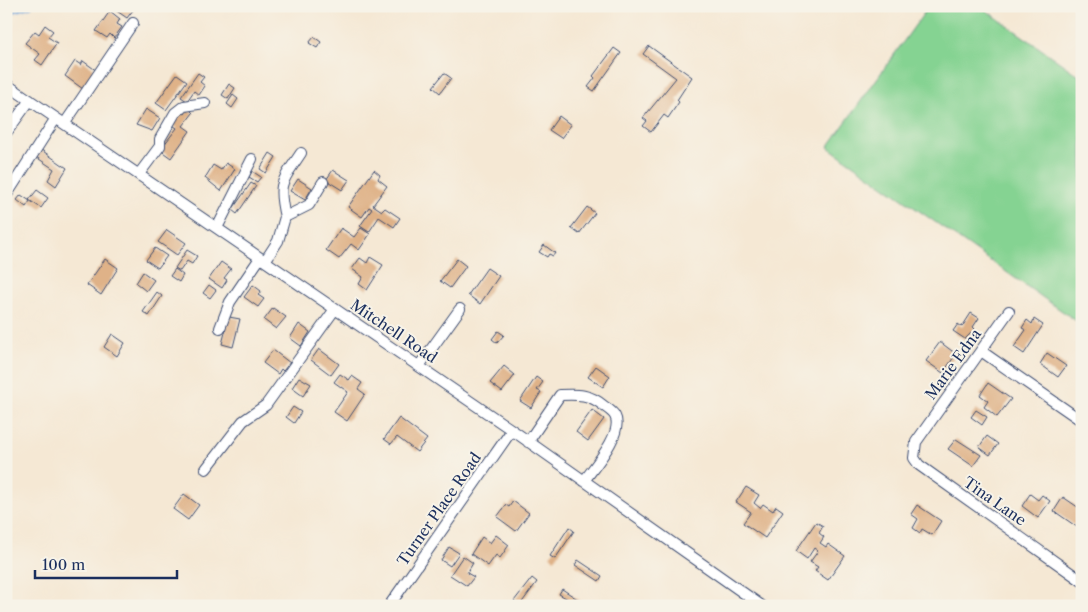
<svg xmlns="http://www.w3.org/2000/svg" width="1088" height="612" viewBox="0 0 1088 612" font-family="'Libre Caslon Text',serif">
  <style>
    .green { fill: #85d392; stroke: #508178 }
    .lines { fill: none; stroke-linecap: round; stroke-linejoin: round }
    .stream { stroke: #6ea5dc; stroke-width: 3 }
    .building { fill: #dfb288 }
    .minor-casing { stroke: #3c4b70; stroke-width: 12 }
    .minor { stroke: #fff; stroke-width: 10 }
    .labels { text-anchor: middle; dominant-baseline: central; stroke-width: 4; stroke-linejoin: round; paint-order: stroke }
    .street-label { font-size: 15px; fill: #1b2f5e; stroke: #f7f3e8 }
  </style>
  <rect width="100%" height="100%" fill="#f7f3e8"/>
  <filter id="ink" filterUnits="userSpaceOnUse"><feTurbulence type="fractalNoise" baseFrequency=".02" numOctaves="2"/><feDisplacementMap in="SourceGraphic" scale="10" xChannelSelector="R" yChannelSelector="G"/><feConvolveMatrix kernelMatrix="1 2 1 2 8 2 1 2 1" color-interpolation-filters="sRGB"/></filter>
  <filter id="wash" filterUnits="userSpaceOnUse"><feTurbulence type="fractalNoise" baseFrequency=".0096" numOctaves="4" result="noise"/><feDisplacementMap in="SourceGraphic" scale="20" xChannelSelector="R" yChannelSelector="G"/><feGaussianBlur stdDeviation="1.12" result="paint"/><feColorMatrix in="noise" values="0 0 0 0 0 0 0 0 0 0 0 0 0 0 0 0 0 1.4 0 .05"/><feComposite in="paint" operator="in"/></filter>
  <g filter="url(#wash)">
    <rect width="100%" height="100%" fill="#f5e8d4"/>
    <!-- green -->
    <path class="green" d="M929,6H980L1082,78V325L828,147Z"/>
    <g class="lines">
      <!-- stream -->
      <path class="stream" d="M6,14L31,6"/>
    </g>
    <g id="blocks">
      <!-- building -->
      <path class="building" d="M116,6H136L127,18L114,9Z
        M110,11L120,19L117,24L122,27L114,38L110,34L107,38L96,31Z
        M45,25L53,31L48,37L57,43L42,65L35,60L40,54L25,43L35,31L39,34Z
        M314,37L321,42L317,48L309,43Z
        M649,46L692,77L677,100L679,102L668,118L664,115L651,132L643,126L647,121L643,118L676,78L643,54Z
        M614,48L621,53L594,91L588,87L595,78L593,76Z
        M75,61L81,65L83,61L97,71L83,89L65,76Z
        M198,73L204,77L200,82L205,86L199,95L194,91L187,101L181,97Z
        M444,73L451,78L440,93L433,87Z
        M177,74L187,81L166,110L156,103Z
        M229,84L235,88L228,99L222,95Z
        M233,95L238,99L232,108L227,104Z
        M146,109L160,118L152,131L136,125Z
        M189,109L193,113L183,126L190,131L171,158L160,150L177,128L171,124L181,111L185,114Z
        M559,116L571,125L561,138L549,130Z
        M40,149L67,168L56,186L48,180L54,169L36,157Z
        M270,153L276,157L266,173L260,169Z
        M226,163L235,169L221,191L205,178L213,165L221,170Z
        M333,170L349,180L342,190L326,180Z
        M374,170L380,175L378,179L387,186L373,205L382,211L385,208L400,218L394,227L379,217L369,232L360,226L372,209L369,207L362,217L348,207Z
        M252,171L261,177L257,182L249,177Z
        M298,179L312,188L305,200L290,191Z
        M251,183L256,186L237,214L232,210Z
        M37,190L48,198L41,208L29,200Z
        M21,195L30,201L26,207L17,200Z
        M587,207L595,213L579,234L571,228Z
        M341,228L354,237L361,228L370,234L359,250L351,244L339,259L326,250Z
        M167,230L186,243L177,255L158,242Z
        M544,245L555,253L553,256L549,254L547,257L539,252Z
        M155,248L167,256L158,268L146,260Z
        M187,250L197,256L192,264L187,261L180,271L175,268Z
        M370,257L383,265L367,290L359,284L363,277L352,269L360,258L367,263Z
        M105,259L118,268L101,295L87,285Z
        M457,259L466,266L450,288L440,281Z
        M221,262L231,269L224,278L227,280L222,288L209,279Z
        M487,268L499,276L480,304L468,295Z
        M175,269L183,275L179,282L170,276Z
        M143,272L154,280L146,291L136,283Z
        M209,285L216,290L210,298L203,293Z
        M253,285L261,291L258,295L264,299L258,307L244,297Z
        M157,292L162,296L149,316L143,312Z
        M273,308L286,317L276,329L264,320Z
        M971,313L979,318L973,327L975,329L965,339L953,331L958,324L962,327Z
        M229,317L240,319L233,347L222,344Z
        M1034,319L1043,325L1024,354L1014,347L1026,330L1022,328L1027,320L1032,324Z
        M299,324L310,332L301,346L290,338Z
        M498,331L504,335L497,343L492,339Z
        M112,334L125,343L117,356L104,347Z
        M940,342L956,354L943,373L926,361Z
        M319,349L339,364L331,375L311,360Z
        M273,350L290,363L283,371L281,369L278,374L263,363Z
        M1047,353L1066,366L1058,377L1040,364Z
        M504,366L515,375L502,392L490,383Z
        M596,366L610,376L603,387L588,377Z
        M340,374L349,380L352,376L362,383L358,389L365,394L347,421L334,412L348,392L334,382Z
        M299,377L311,384L303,396L292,388Z
        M536,377L543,382L537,390L541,392L531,408L520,401Z
        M988,383L1011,399L997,417L984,407L988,401L980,395Z
        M293,407L301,412L294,423L286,417Z
        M592,410L604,419L588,441L576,432Z
        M976,410L987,417L982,425L971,417Z
        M399,418L427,439L417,452L397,437L391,444L384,439Z
        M987,436L998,444L990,455L979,447Z
        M956,439L981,455L973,466L948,449Z
        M746,487L759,495L754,503L760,508L763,504L773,511L776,506L783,511L765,538L743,523L751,512L736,502Z
        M184,494L199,505L188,520L173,509Z
        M1030,494L1038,500L1042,495L1050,501L1038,518L1022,506Z
        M1063,497L1082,510V520L1077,527L1054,511Z
        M513,501L529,513L516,531L497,517L506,505L509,507Z
        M917,505L941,521L932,535L922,529L920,533L913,528L918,519L911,514Z
        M816,522L823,526L819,533L824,537L820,543L826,547L828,544L845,556L828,580L815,571L818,567L810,562L818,551L814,548L807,559L796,551Z
        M569,527L574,531L555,559L550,556Z
        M496,535L509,545L500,558L496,555L488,566L471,554L482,537L490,543Z
        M449,547L459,553L450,566L441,560Z
        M463,556L473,563L467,573L474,577L467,586L450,575Z
        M578,560L602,576L599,581L575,565Z
        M532,578L537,582L520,605L514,601Z
        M562,589L582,602L580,606L559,594Z"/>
    </g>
  </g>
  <g filter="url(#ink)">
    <use href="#blocks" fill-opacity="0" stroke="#3c4b70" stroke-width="1"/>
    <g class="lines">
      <defs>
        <path id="minor" d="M6,84L512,430L762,606
          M65,123L133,23
          M6,133L30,100
          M139,174L160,146V139L175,113L184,106L205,103
          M6,196L56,118
          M285,217C277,182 282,182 301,153
          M217,228L252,159
          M265,261L278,241L285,217L309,205L323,182
          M1009,311L916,442L914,458L919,465L1082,581
          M220,328L230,302L260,258
          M981,351L1082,421
          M419,366L460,309
          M528,442L560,395C578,394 590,394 604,406C608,409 613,412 615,416C624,433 594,467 584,481
          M206,469L243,421L266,405L335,309
          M389,606L512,430"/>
      </defs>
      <!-- minor casing -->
      <use href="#minor" class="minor-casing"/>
      <!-- minor -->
      <use href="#minor" class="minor"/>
    </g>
  </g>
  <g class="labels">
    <!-- street labels -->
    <g class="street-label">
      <text transform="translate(394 331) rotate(34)">Mitchell Road</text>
      <text transform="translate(953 364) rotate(-54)">Marie Edna</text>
      <text transform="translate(995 501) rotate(35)">Tina Lane</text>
      <text transform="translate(439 509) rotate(-55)">Turner Place Road</text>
    </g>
  </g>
  <!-- margin -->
  <rect width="1088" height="612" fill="none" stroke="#f7f3e8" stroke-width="25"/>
  <!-- scale -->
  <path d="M35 570v8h142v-8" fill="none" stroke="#1b2f5e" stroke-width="2.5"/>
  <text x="42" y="570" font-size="15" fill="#1b2f5e" stroke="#f7f3e8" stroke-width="4" paint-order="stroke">100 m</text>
</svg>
